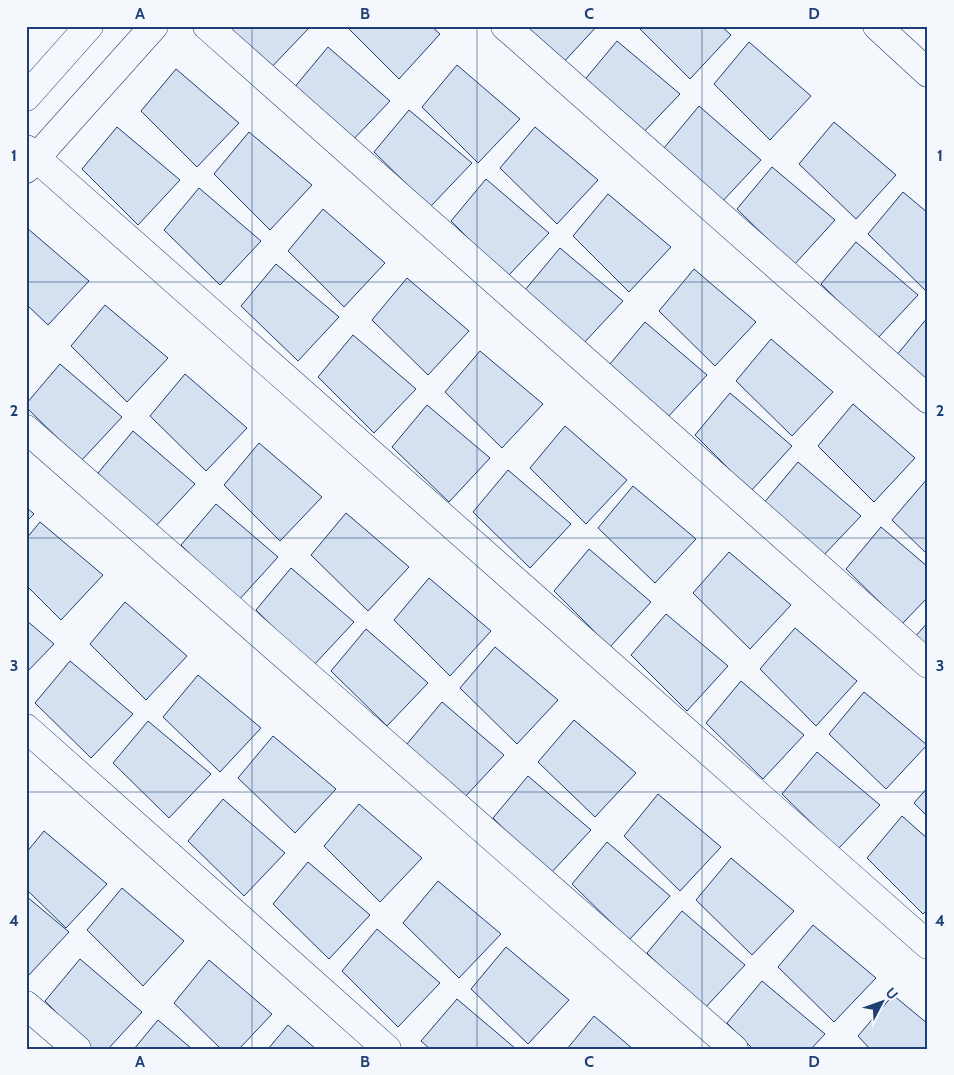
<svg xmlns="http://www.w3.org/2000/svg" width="954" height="1075" viewBox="0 0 954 1075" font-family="Cabin,sans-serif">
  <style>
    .building { fill: #d5e0f0; stroke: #1d3f73 }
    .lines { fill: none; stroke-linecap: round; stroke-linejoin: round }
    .minor-casing { stroke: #1d3f73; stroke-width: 29 }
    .minor { stroke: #f4f7fb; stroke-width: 28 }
    .grid { fill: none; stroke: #1d3f73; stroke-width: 1; stroke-opacity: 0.55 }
    .neatline { fill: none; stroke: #1d3f73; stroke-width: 2 }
    .grid-label { font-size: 16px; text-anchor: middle; font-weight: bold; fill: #1d3f73 }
  </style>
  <rect width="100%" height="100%" fill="#f4f7fb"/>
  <!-- building -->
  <path class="building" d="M219,26H305L308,29L266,73Z
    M346,26H431L440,34L399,79Z
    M521,26H597L561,65Z
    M637,26H721L731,35L690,79Z
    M617,41L680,94L638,138L582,83Z
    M749,42L811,96L770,140L714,84Z
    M328,47L390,101L349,144L293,89Z
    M457,65L520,119L478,163L422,107Z
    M176,69L239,123L197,167L141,111Z
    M699,106L761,160L720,204L664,148Z
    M409,110L472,163L430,207L374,152Z
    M834,122L896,175L856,219L799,164Z
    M117,127L180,180L138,225L82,169Z
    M535,127L598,180L557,224L500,168Z
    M249,132L312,185L270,230L214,174Z
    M772,167L835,220L794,265L737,209Z
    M486,179L549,233L507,277L451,221Z
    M199,188L261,241L220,285L164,230Z
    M903,192L928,213V287L925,290L868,234Z
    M608,194L671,247L629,292L573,236Z
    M323,209L385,263L344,307L288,251Z
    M27,228L89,281L48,325L26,304Z
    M856,242L918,295L877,339L821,284Z
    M560,248L623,301L582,345L525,290Z
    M276,264L339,317L298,361L241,306Z
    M694,269L756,322L715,366L659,311Z
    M407,278L469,331L428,375L372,320Z
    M105,305L168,358L127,402L71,346Z
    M928,317V387L896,356Z
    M645,322L707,375L666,419L610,364Z
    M353,335L416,389L374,433L318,377Z
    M771,339L833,392L792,436L736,381Z
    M480,351L543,404L502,448L445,392Z
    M60,364L122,417L81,461L26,407V404Z
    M185,374L247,428L206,471L150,416Z
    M730,393L792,446L751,491L695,435Z
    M853,404L915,458L874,502L818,446Z
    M427,405L490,458L449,502L392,447Z
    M565,426L627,480L586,524L530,468Z
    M133,431L195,484L154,528L98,473Z
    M259,443L322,497L280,541L224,485Z
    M798,462L861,516L819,560L763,504Z
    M508,470L571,524L530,568L473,512Z
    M928,478V555L892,520Z
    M633,486L696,539L655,583L598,528Z
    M216,504L278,557L238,601L181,545Z
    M26,507L34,514L26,522Z
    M346,513L409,567L368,611L311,555Z
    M40,522L103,575L61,620L26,585V539Z
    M881,527L928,567V597L902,624L846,569Z
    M589,549L651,602L610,647L554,591Z
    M729,552L791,605L750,649L693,593Z
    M291,568L354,622L313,666L256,610Z
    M429,578L491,631L450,676L394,620Z
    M125,602L187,656L146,700L90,644Z
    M666,614L728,666L687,711L631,655Z
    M26,620L54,644L26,673Z
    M928,622V651L914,638Z
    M795,628L857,681L816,726L760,669Z
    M366,629L428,683L387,726L331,671Z
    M495,647L558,700L517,744L460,688Z
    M70,661L133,714L91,758L35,703Z
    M198,675L261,728L220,772L163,717Z
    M741,681L804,735L763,779L706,723Z
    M864,692L927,745L886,789L829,734Z
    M442,702L504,755L463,799L407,744Z
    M574,720L636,773L595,817L538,762Z
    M148,721L211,774L169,818L113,763Z
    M273,736L336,789L295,833L238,778Z
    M817,752L880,805L838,849L782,794Z
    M528,776L591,830L550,874L493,818Z
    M928,787V817L914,803Z
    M658,794L721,847L680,891L624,836Z
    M223,799L285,853L244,896L188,841Z
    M359,804L422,858L380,902L324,846Z
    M902,816L928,839V909L923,914L867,858Z
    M44,831L107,884L66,928L26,889V853Z
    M607,842L670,896L629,940L572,884Z
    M731,858L794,911L752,955L696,900Z
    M308,862L370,915L329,959L273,904Z
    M438,881L501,934L459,978L403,923Z
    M122,888L184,941L143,986L87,930Z
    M26,896L69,932L28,976L26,975Z
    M682,911L745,965L704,1009L647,953Z
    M813,925L876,978L834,1022L778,967Z
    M377,929L440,983L398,1027L342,971Z
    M506,947L569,1000L528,1044L471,989Z
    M80,959L142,1012L108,1049H93L45,1001Z
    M209,960L272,1014L239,1049H221L174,1003Z
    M762,981L825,1034L811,1049H753L727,1023Z
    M893,995L928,1024V1049H870L858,1036Z
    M457,999L516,1049H430L421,1041Z
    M594,1016L633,1049H567Z
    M158,1020L192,1049H134Z
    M288,1025L316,1049H268Z"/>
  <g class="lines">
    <defs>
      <path id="minor" d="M207,26L928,664
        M505,26L928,399
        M877,26L928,73
        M26,97L89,26
        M26,149L928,945
        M26,169L154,26
        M26,429L734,1049
        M26,728L387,1049
        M26,1005L77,1049"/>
    </defs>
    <!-- minor casing -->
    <use href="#minor" class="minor-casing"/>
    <!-- minor -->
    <use href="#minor" class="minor"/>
  </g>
  <!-- grid -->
  <path class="grid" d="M252,26V1049M477,26V1049M702,26V1049M26,282H928M26,538H928M26,792H928"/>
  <!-- border -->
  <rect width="954" height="1075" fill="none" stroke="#f4f7fb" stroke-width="55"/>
  <!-- north arrow -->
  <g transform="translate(882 1002) rotate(49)" stroke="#f4f7fb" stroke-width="4" paint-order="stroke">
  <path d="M0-4L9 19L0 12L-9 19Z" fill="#1d3f73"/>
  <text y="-8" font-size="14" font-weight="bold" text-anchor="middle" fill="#1d3f73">U</text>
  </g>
  <rect x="28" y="28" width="898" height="1020" class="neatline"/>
  <g class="grid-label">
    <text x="140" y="19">A</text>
    <text x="365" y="19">B</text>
    <text x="589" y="19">C</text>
    <text x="814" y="19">D</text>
    <text x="14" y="161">1</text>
    <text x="940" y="161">1</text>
    <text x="14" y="416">2</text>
    <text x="940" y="416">2</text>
    <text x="14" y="671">3</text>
    <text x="940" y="671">3</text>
    <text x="14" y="926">4</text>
    <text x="940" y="926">4</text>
    <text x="140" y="1067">A</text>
    <text x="365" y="1067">B</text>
    <text x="589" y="1067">C</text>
    <text x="814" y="1067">D</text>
  </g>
</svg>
